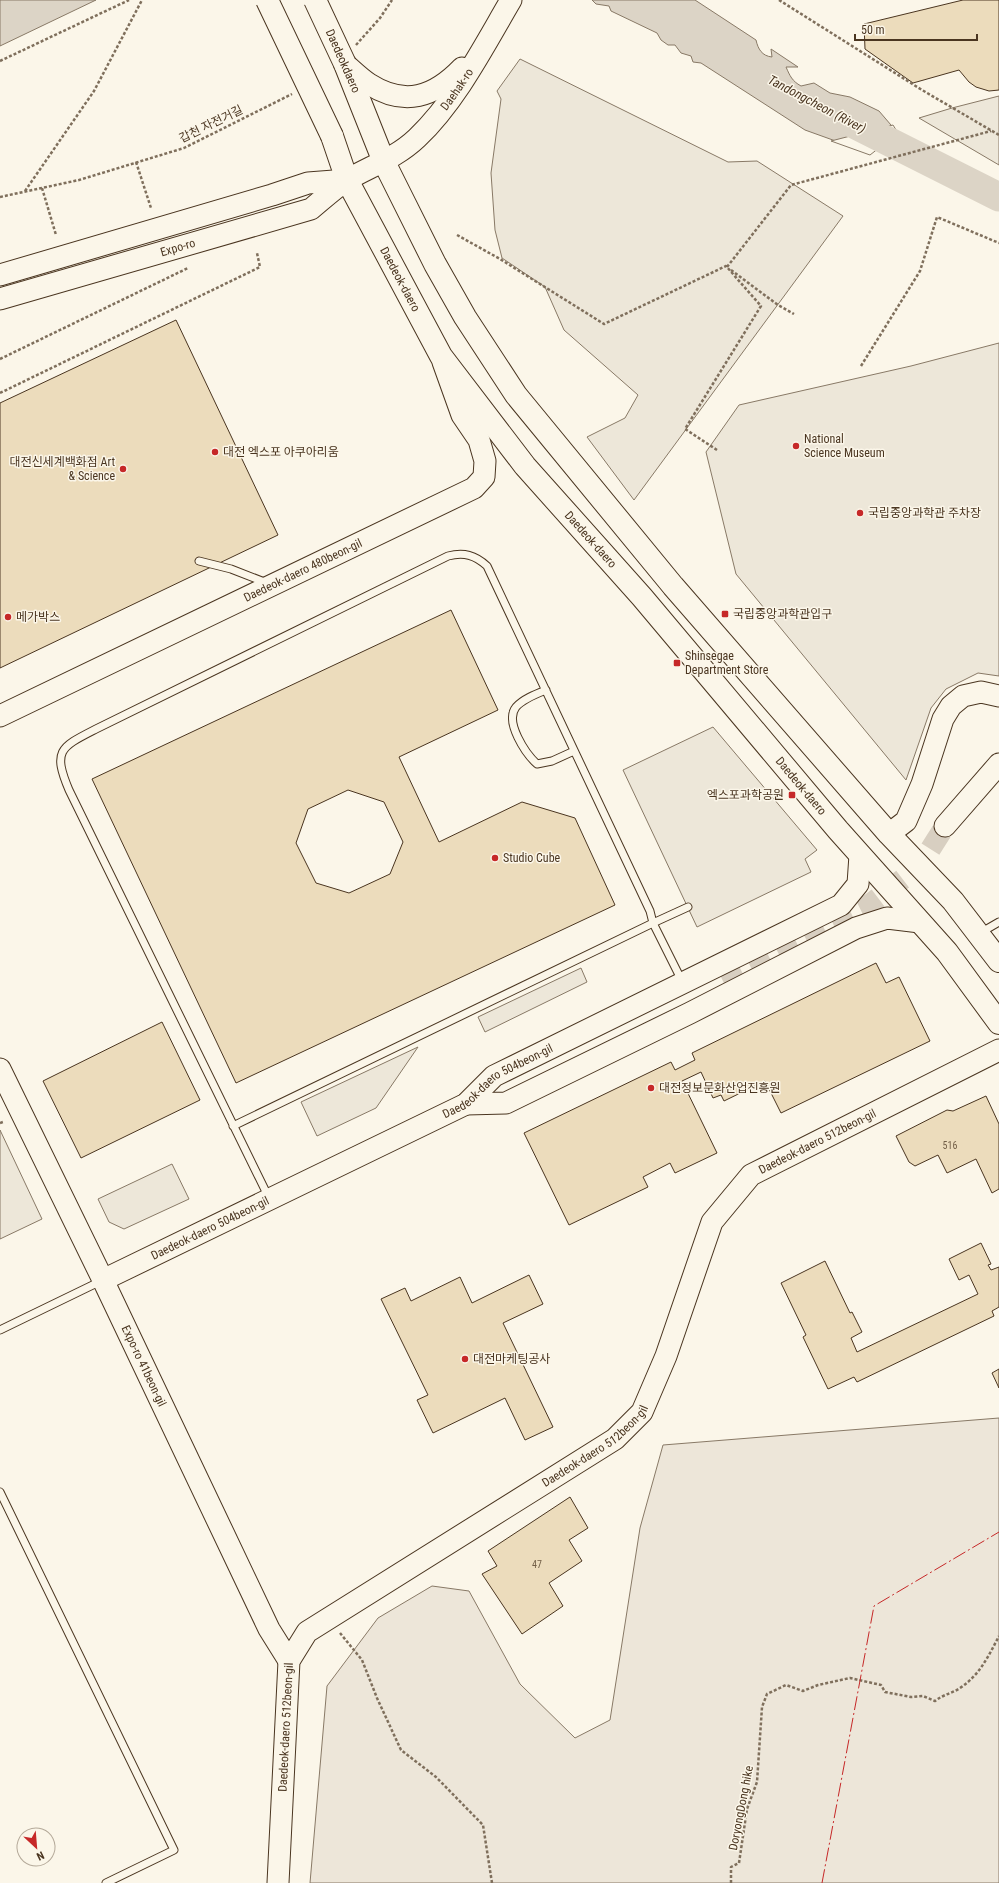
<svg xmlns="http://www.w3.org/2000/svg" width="999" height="1883" viewBox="0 0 999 1883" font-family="'Roboto Condensed','Noto Sans KR',sans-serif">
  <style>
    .green { fill: #ede6d9; stroke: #887966 }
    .parking { fill: #ede7d9; stroke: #887966 }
    .water { fill: #dcd4c6; stroke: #887966 }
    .pier { fill: #fbf6e9; stroke: #887966 }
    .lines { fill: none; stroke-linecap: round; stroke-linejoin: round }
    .river { stroke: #dcd4c6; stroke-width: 29 }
    .building { fill: #ecdcbc; stroke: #4a3520; fill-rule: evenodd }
    .secondary-tunnel { stroke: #d8cfc1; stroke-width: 21; stroke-dasharray: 21 10; stroke-linecap: butt }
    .lane-casing { stroke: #4a3520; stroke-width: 9 }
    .secondary-casing { stroke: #4a3520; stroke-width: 23 }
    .primary-casing { stroke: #4a3520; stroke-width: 24 }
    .path { stroke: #7f6f5c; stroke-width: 2.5; stroke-dasharray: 3 2; stroke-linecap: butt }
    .lane { stroke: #fbf6e9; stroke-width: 7 }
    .secondary { stroke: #fbf6e9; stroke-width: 21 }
    .primary { stroke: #fbf6e9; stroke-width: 22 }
    .primary-bridge-casing { stroke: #4a3520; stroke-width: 24; stroke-linecap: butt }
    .primary-bridge { stroke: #fbf6e9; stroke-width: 22 }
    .power { stroke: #c62828; stroke-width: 1; stroke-dasharray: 14 3 2 3; stroke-linecap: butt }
    .poi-dot { fill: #c62828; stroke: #fbf6e9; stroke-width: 1.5 }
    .labels { text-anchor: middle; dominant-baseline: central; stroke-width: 3; stroke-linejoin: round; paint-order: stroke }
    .number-label { font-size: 10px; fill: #725f47 }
    .street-label { font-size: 12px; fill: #4a3520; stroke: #fbf6e9 }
    .poi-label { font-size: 12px; fill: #4a3520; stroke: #fbf6e9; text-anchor: start }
    .water-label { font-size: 13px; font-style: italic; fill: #4a3520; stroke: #fbf6e9 }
  </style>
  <rect width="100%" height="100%" fill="#fbf6e9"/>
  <!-- green -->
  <path class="green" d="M999,1418V1883H310L327,1686L378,1618L432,1586L469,1591L520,1684L575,1738L610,1720L640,1528L663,1445Z"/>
  <!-- parking -->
  <path class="parking" d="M520,59L728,162L757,161L843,216L634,500L587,437L625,418L638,395L564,330L545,287L502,258L495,230L491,173L501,99L497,91Z
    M999,96V165L919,118L952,108Z
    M999,343V676L978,673L946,689L931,708L906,780L736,574L706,452L739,405L911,366Z
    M713,727L817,850L805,859L811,872L697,927L623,770Z
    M581,968L587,982L485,1032L478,1017Z
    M418,1047L376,1108L317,1136L301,1102Z
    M0,1130L42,1219L0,1239Z
    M172,1164L189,1199L124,1229L109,1222L98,1199Z"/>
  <!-- water -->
  <path class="water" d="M0,0H96L0,46Z
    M592,0H695L756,40C758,49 762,56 772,57L771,49L798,67H786C790,76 792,81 801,86L814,83L830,93L850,97L879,111L897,132L869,153L805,130L701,63L693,62L691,56L681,53L675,45H668L661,40L657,33L611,11L609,6L596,4Z"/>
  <!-- pier -->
  <path class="pier" d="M893,125L898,133L870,155L831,141Z"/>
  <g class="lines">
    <!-- river -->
    <path class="river" d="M850,122L999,197"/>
  </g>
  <!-- building -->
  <path class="building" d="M963,0H999V90L989,91L976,87L969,82L959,70L913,83L865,49L864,24Z
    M176,320L278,535L0,668V403Z
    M451,610L498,710L399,757L439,842L522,802L575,818L615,905L236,1083L92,779ZM348,790L384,802L403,842L390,874L349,893L316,883L296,843L308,809Z
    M876,963L886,983L899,977L930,1041L781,1113L765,1081L724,1101L721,1095L713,1098L701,1072L682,1081L717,1153L675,1173L670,1163L643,1177L648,1187L569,1225L524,1133L671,1062L675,1070L695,1060L692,1053Z
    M162,1022L200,1100L81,1158L43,1081Z
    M986,1096L999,1124V1189L992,1193L976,1159L947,1173L938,1155L915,1166L909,1162L896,1136L947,1110L953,1111Z
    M981,1243L991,1264L988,1265L991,1270L999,1267V1307L992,1311L994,1316L857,1382L854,1377L828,1389L803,1337L806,1335L781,1283L825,1261L850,1313L852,1312L862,1332L851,1338L857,1352L978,1294L969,1275L959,1280L949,1259Z
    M529,1275L543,1304L503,1323L553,1427L525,1440L505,1398L433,1433L417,1400L428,1395L381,1299L405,1288L411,1301L460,1277L472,1303Z
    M999,1369V1388L992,1373Z
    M570,1497L588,1528L569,1540L582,1561L549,1583L563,1606L522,1634L482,1574L497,1566L488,1551Z"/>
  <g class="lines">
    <!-- secondary-tunnel -->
    <path class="secondary-tunnel" d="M721,977L870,904L904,878L928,853L945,826"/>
    <defs>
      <path id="lane" d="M199,561L231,569L267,583
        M546,690C536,694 523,699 516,707C504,722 526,754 537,764L552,761L574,751
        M980,933L999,922
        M682,981L653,923L688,907
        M233,1126L653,923L650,911L487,566C475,555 464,552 448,556L96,729C61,747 52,750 69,790L269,1198
        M0,1330L101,1281
        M0,1492L174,1850L106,1883"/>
      <g id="secondary">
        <path d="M345,64C353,71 361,79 369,84C405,107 434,97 462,68"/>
        <path d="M0,275L272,195L308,183L347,180"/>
        <path id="s1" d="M0,299L311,209C323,199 335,188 347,180C371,166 396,158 417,138C456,101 484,46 511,0"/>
        <path id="s2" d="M0,716L474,488L484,477L485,461L479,440L462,415L443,362"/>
        <path d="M945,826L999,764"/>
        <path d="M889,834L906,821L922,784L943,719L951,706L963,696L981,692L999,696"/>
        <path id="s3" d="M0,1069L103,1280L269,1629L289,1661"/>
        <path d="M466,1104L506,1103L690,1013L856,928L887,918L920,922"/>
        <path id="s4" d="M103,1280L466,1104L494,1076L841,905L858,884L860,855"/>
        <path id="s5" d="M278,1883L289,1661L307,1632L615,1439L642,1412L666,1356L712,1222L751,1175L999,1050"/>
      </g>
      <g id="primary">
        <path d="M345,64L384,162L435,264L465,317L516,395L673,586L889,834L953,901L999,961"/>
        <path id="s6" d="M332,136L347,180L441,356L525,466L642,597L838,830L947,952L999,1023"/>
      </g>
    </defs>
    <!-- lane casing -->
    <use href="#lane" class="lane-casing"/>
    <!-- secondary casing -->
    <use href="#secondary" class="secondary-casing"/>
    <!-- primary casing -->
    <use href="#primary" class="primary-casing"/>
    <!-- path -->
    <path class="path" d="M779,0L922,90L999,135
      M356,45L380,18L392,0
      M0,61L129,0
      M136,162L151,208
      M42,188L56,235
      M25,191L94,91L142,0
      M0,197L79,180L184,148L292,94
      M457,235L500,259L604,324L726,266L761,306L685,429L717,450
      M727,267L791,185L991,131
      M731,270L778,305L794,314
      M0,359L188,268
      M861,366L920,271L937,217L999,243
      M0,393L260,267L257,253
      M0,1123L3,1122
      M340,1633L362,1660L377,1698L401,1750L436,1777L483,1825L492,1883
      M731,1883V1867L739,1863L747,1809L757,1782L762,1707L767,1694L786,1685L803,1691L818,1685L850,1678L881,1685L885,1692L911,1697L923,1696L935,1701C944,1694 953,1693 960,1688C980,1675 989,1655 999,1636"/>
    <!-- lane -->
    <use href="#lane" class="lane"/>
    <!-- secondary -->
    <use href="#secondary" class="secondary"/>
    <!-- primary -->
    <use href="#primary" class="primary"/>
    <defs>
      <path id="primary-bridge" d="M267,0L332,136
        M315,0L345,64"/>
    </defs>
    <!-- primary-bridge casing -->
    <use href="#primary-bridge" class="primary-bridge-casing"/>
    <!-- primary-bridge -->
    <use href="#primary-bridge" class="primary-bridge"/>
    <!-- power -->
    <path class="power" d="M822,1883L874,1606L999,1532"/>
  </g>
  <!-- markers -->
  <g class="poi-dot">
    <circle cx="796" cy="446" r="4"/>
    <circle cx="215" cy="452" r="4"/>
    <circle cx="123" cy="469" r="4"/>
    <circle cx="860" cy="513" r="4"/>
    <rect x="721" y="610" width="8" height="8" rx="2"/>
    <circle cx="8" cy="617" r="4"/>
    <rect x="673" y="659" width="8" height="8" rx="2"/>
    <rect x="788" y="791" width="8" height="8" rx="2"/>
    <circle cx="495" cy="858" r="4"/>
    <circle cx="651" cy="1088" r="4"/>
    <circle cx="465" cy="1359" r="4"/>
  </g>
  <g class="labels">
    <!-- number labels -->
    <g class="number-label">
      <text x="950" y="1145">516</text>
      <text x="537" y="1564">47</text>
    </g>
    <!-- street labels -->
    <g class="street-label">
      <text transform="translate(343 61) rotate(66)">Daedeokdaero</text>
      <text stroke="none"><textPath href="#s1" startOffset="515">Daehak-ro</textPath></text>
      <text transform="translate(211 124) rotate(-26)">갑천 자전거길</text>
      <text stroke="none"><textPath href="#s1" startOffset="185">Expo-ro</textPath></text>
      <text stroke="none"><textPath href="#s6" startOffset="159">Daedeok-daero</textPath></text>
      <text stroke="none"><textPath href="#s6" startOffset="483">Daedeok-daero</textPath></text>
      <text stroke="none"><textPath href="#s2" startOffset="336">Daedeok-daero 480beon-gil</textPath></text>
      <text stroke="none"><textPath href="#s6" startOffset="807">Daedeok-daero</textPath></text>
      <text stroke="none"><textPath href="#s4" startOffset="443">Daedeok-daero 504beon-gil</textPath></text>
      <text stroke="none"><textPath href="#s5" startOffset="996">Daedeok-daero 512beon-gil</textPath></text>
      <text stroke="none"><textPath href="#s4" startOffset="119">Daedeok-daero 504beon-gil</textPath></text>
      <text stroke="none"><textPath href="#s3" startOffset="330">Expo-ro 41beon-gil</textPath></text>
      <text stroke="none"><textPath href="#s5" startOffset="600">Daedeok-daero 512beon-gil</textPath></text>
      <text stroke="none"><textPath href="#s5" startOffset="156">Daedeok-daero 512beon-gil</textPath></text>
      <text transform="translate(741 1808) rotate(-79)">DoryongDong hike</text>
    </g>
    <!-- poi labels -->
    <g class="poi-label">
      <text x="804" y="439">National<tspan x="804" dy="14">Science Museum</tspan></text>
      <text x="223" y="452">대전 엑스포 아쿠아리움</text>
      <text x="115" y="462" text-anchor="end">대전신세계백화점 Art<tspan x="115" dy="14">&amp; Science</tspan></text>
      <text x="868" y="513">국립중앙과학관 주차장</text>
      <text x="733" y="614">국립중앙과학관입구</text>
      <text x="16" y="617">메가박스</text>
      <text x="685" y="656">Shinsegae<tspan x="685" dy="14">Department Store</tspan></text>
      <text x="784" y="795" text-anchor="end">엑스포과학공원</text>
      <text x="503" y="858">Studio Cube</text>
      <text x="659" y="1088">대전정보문화산업진흥원</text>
      <text x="473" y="1359">대전마케팅공사</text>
    </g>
    <!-- water labels -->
    <g class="water-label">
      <text transform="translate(817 104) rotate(28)">Tandongcheon (River)</text>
    </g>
  </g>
  <!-- north arrow -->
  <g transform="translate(36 1847) rotate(154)"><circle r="19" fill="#fbf6e9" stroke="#b4a999"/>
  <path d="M0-3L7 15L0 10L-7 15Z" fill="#c62828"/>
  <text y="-6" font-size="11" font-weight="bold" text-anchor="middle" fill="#4a3520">N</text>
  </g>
  <!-- scale -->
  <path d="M855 34v6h122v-6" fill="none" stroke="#4a3520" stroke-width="2"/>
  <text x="861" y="34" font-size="12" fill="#4a3520" stroke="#fbf6e9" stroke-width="3" paint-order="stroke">50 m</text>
</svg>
